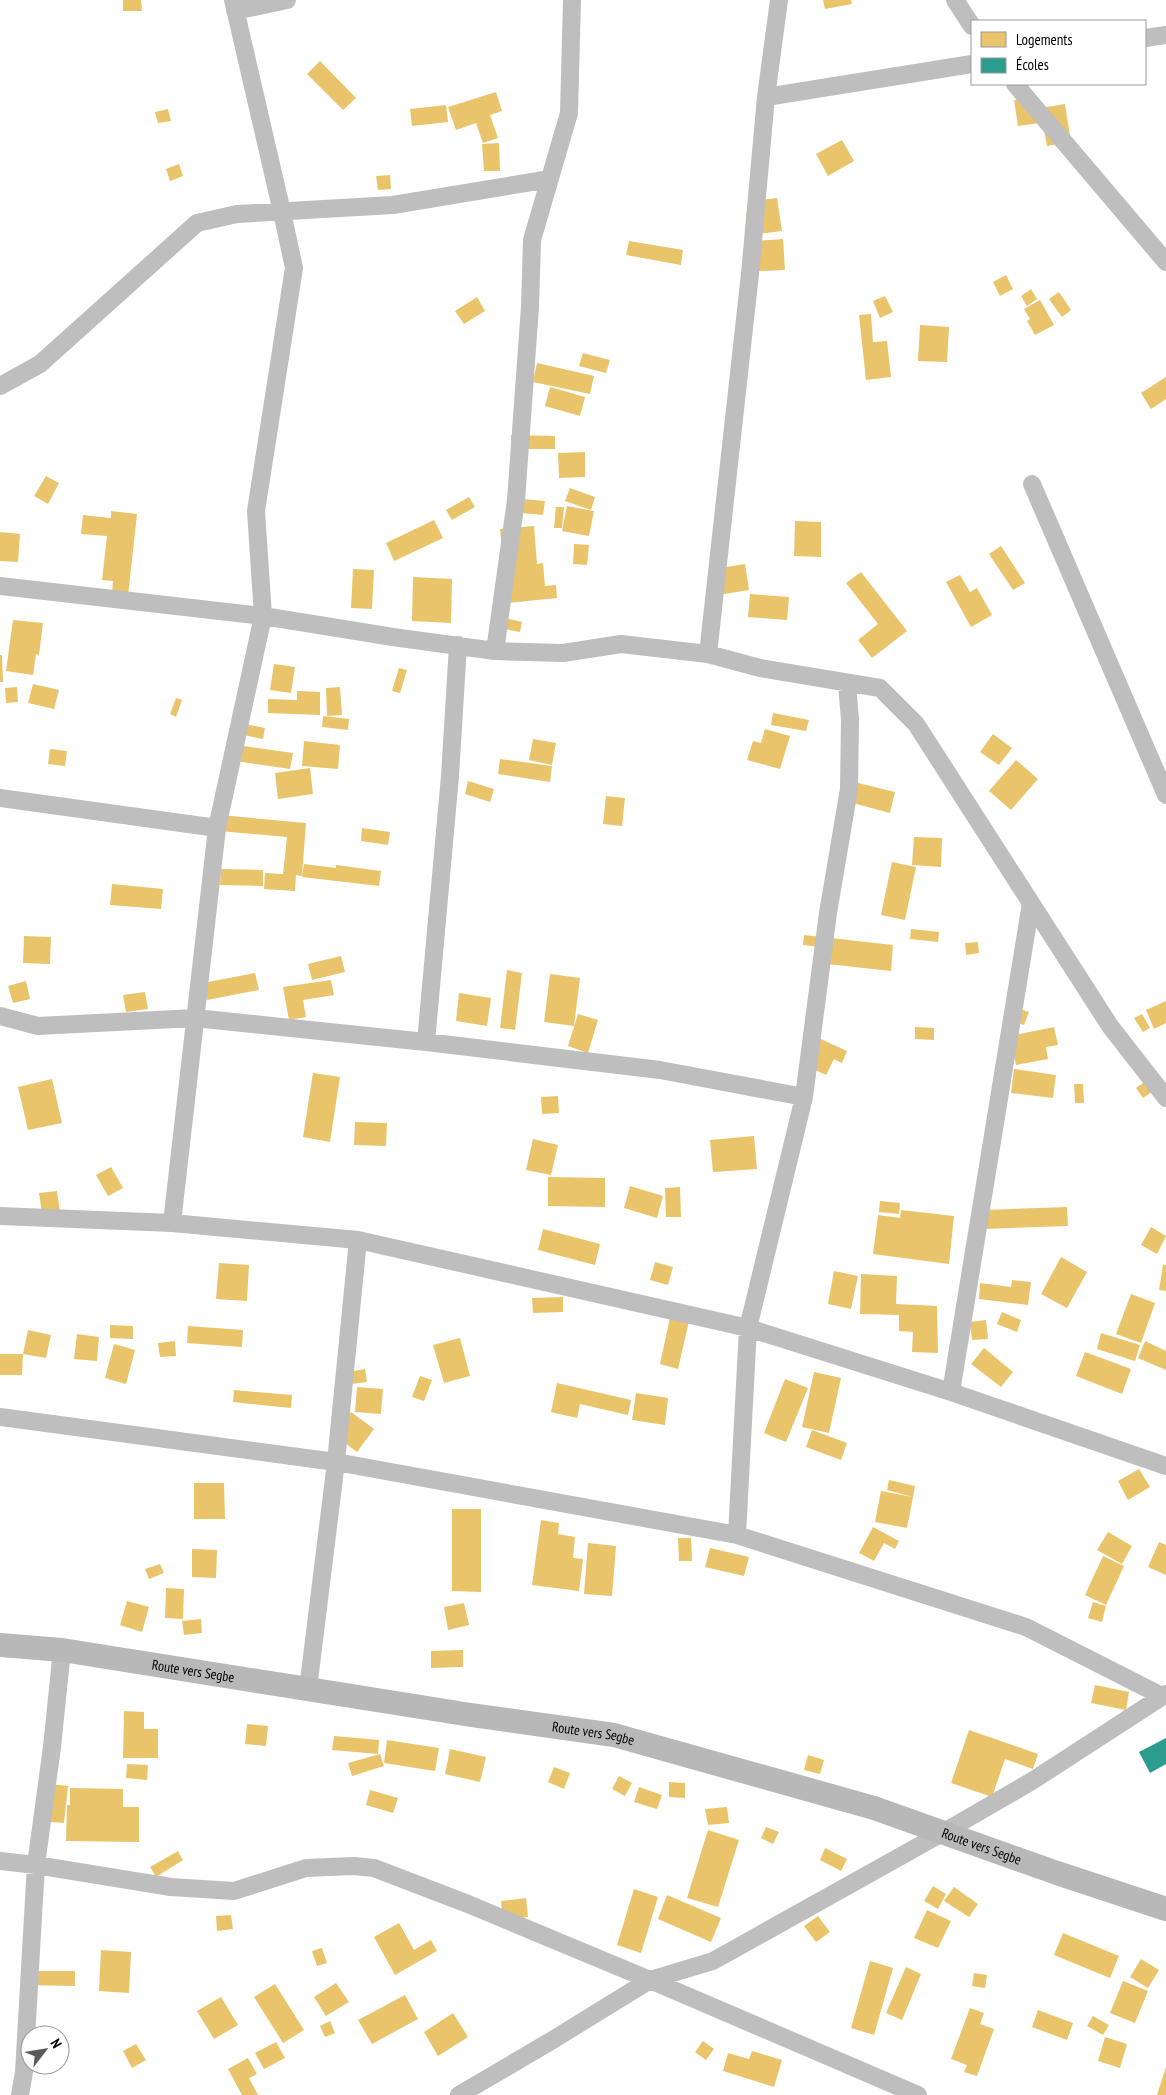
<svg xmlns="http://www.w3.org/2000/svg" width="1166" height="2095" viewBox="0 0 1166 2095" font-family="'PT Sans Narrow',sans-serif">
  <style>
    .homes { fill: #e9c46a }
    .schools { fill: #2a9d8f }
    .lines { fill: none; stroke-linecap: round; stroke-linejoin: round }
    .street { stroke: #bebebe; stroke-width: 18 }
    .secondary { stroke: #b8b8b8; stroke-width: 24 }
    .labels { text-anchor: middle; dominant-baseline: central; stroke-width: 5; stroke-linejoin: round; paint-order: stroke }
    .street-label { font-size: 14px; fill: #000; stroke: #fff }
  </style>
  <rect width="100%" height="100%" fill="#fff"/>
  <!-- homes -->
  <path class="homes" d="M123,0H141L142,11H123Z
    M823,0H851L852,4L825,9Z
    M320,61L356,98L343,110L307,74Z
    M496,92L502,111L490,115L498,138L483,143L476,123L456,130L448,107Z
    M1037,97L1040,123L1018,126L1014,100Z
    M1065,104L1071,142L1047,146L1040,108Z
    M446,105L448,122L412,126L410,109Z
    M168,109L171,121L158,123L155,112Z
    M842,140L854,161L828,176L816,154Z
    M499,143L500,171H484L482,144Z
    M179,164L183,176L170,181L166,169Z
    M390,175L391,189L378,190L376,176Z
    M777,198L782,231L749,235L746,213L754,212L752,201Z
    M783,239L785,270L759,271L757,241Z
    M629,241L683,250L681,265L626,255Z
    M1006,275L1013,289L1000,296L993,282Z
    M1031,289L1037,299L1027,306L1021,296Z
    M1059,292L1071,310L1062,317L1049,299Z
    M885,296L893,312L880,318L873,301Z
    M477,297L485,311L464,324L455,311Z
    M1040,300L1054,325L1035,335L1027,321L1030,319L1024,309Z
    M871,314L873,342L887,341L891,377L866,380L859,315Z
    M920,325L949,327L947,362L918,361Z
    M583,353L610,360L606,373L579,366Z
    M537,363L594,376L590,394L533,382Z
    M1166,377V399L1151,409L1141,393Z
    M550,387L585,397L580,416L545,406Z
    M511,435L555,436V449H511Z
    M585,452V477L559,478L558,453Z
    M46,476L59,483L48,504L34,496Z
    M570,488L595,497L591,510L565,501Z
    M469,497L475,507L452,520L446,510Z
    M511,498L545,501L543,515L510,512Z
    M567,506L594,511L589,536L562,531Z
    M556,507H564L562,528H554Z
    M111,511L137,514L128,596L112,594L113,581L102,580L107,536L81,534L83,515L111,518Z
    M434,520L443,538L394,561L386,543Z
    M795,521L821,522V557L794,556Z
    M534,526L537,564L543,563L545,586L556,585L557,598L507,603L500,529Z
    M0,532L20,534L18,562L0,561Z
    M574,544L589,545L587,565L573,564Z
    M1001,546L1025,583L1013,590L989,554Z
    M745,564L749,590L718,595L714,569Z
    M353,569L374,570L372,609L351,608Z
    M861,572L907,631L872,658L858,640L878,624L846,583Z
    M960,575L970,592L977,588L992,615L971,627L946,582Z
    M413,577L452,579L451,623L412,621Z
    M750,594L789,597L787,620L748,617Z
    M501,617L522,622L520,632L499,628Z
    M13,620L43,623L39,655L36,654L33,675L6,671Z
    M0,655H2L3,682H0Z
    M274,664L295,667L291,693L270,690Z
    M399,668L407,670L400,693L392,691Z
    M33,684L59,690L54,709L28,703Z
    M17,687L18,702L6,703L5,688Z
    M340,687L342,715L327,716L326,688Z
    M297,691L320,692V715L268,713V699L297,700Z
    M176,698L182,700L176,717L170,714Z
    M773,713L809,720L806,731L771,725Z
    M323,716L349,719L348,730L322,727Z
    M241,723L265,728L263,739L238,734Z
    M765,729L790,736L780,769L747,760L753,741L761,743Z
    M993,734L1012,748L999,765L980,752Z
    M533,739L556,743L552,765L529,760Z
    M304,741L340,745L338,769L302,766Z
    M230,744L293,753L290,769L228,760Z
    M50,749L67,751L65,766L48,764Z
    M500,759L552,766L550,782L498,774Z
    M1016,760L1038,779L1011,810L989,791Z
    M310,768L313,794L278,799L275,773Z
    M468,781L494,789L490,802L465,794Z
    M854,782L895,792L890,813L849,802Z
    M606,796L625,798L622,826L603,824Z
    M220,815L306,823L302,876L296,875L295,891L264,889L265,873L283,874L287,837L219,831Z
    M362,828L390,832L388,845L361,841Z
    M914,837L942,838L941,867L912,865Z
    M892,862L916,867L905,920L881,915Z
    M304,864L336,868V865L381,871L379,886L302,877Z
    M221,869L263,870V886L220,885Z
    M112,884L163,889L161,909L110,905Z
    M911,929L939,932L938,942L910,939Z
    M804,935L893,945L891,971L818,963L820,947L803,945Z
    M24,936L51,937L50,964L23,963Z
    M978,942L979,953L966,955L965,943Z
    M341,956L345,972L312,980L308,964Z
    M507,970L522,973L515,1030L500,1028Z
    M255,973L259,990L207,1000L203,983Z
    M550,974L580,978L574,1026L544,1022Z
    M331,980L334,995L303,1000L306,1017L289,1020L283,987Z
    M26,981L30,999L13,1003L8,986Z
    M145,992L148,1009L126,1012L123,995Z
    M459,993L491,998L487,1026L456,1021Z
    M1166,1001V1023L1154,1029L1146,1010Z
    M1008,1005L1029,1012L1024,1025L1004,1018Z
    M578,1014L598,1020L588,1053L568,1046Z
    M1142,1014L1150,1028L1143,1032L1134,1018Z
    M915,1027L934,1028V1040L915,1039Z
    M1054,1027L1058,1045L1046,1047L1048,1059L1016,1065L1010,1036Z
    M812,1035L847,1051L842,1063L834,1059L826,1075L800,1063Z
    M1014,1069L1056,1075L1053,1098L1011,1093Z
    M313,1073L340,1077L330,1142L303,1137Z
    M52,1079L62,1123L28,1130L18,1087Z
    M1149,1079L1156,1089L1143,1098L1136,1088Z
    M1074,1084H1083L1084,1103H1075Z
    M558,1096L559,1113L542,1114L541,1097Z
    M355,1122L387,1123L386,1146L354,1145Z
    M754,1136L757,1169L713,1172L710,1140Z
    M533,1139L558,1145L551,1175L526,1170Z
    M111,1167L123,1188L108,1196L96,1175Z
    M548,1177L605,1178V1207L548,1206Z
    M630,1186L663,1196L657,1218L624,1208Z
    M680,1187L681,1217H666L665,1188Z
    M57,1191L60,1212L42,1214L39,1193Z
    M880,1201L900,1203L899,1214L879,1212Z
    M1067,1207L1068,1226L984,1229V1210Z
    M901,1210L954,1216L949,1264L873,1254L878,1215L900,1218Z
    M1151,1227L1166,1236L1157,1254L1141,1245Z
    M543,1229L600,1244L595,1265L538,1250Z
    M1061,1257L1087,1272L1067,1308L1041,1294Z
    M655,1262L673,1267L668,1285L650,1280Z
    M219,1263L249,1265L247,1301L216,1299Z
    M1163,1265H1166V1291L1159,1290Z
    M834,1271L858,1276L851,1309L828,1304Z
    M861,1274L897,1276L896,1304L937,1306L938,1353L912,1352L913,1332L899,1331V1315L860,1314Z
    M1012,1280L1031,1282L1028,1305L979,1299L980,1283L1011,1287Z
    M1131,1294L1155,1303L1141,1343L1116,1334Z
    M563,1297V1312L533,1313L532,1298Z
    M1002,1312L1021,1320L1017,1332L997,1324Z
    M671,1313L690,1317L678,1369L660,1364Z
    M986,1320L988,1339L972,1340L970,1322Z
    M110,1325L133,1326V1339L110,1338Z
    M188,1326L243,1330L242,1347L187,1343Z
    M28,1330L51,1335L46,1358L23,1354Z
    M1101,1333L1140,1345L1135,1361L1097,1349Z
    M77,1334L99,1337L97,1361L74,1359Z
    M460,1338L470,1376L444,1383L433,1345Z
    M175,1341L176,1356L160,1357L158,1343Z
    M1145,1341L1166,1351V1370L1138,1358Z
    M114,1344L135,1350L126,1384L105,1378Z
    M984,1348L1013,1372L1001,1387L971,1364Z
    M1085,1352L1131,1369L1122,1394L1076,1376Z
    M0,1354H23L22,1375H0Z
    M365,1369L367,1382L344,1385L342,1373Z
    M814,1372L841,1378L829,1433L802,1427Z
    M420,1376L432,1380L424,1401L412,1397Z
    M785,1379L808,1388L786,1442L764,1433Z
    M557,1383L631,1400L628,1415L580,1404L577,1418L551,1412Z
    M357,1387L383,1389L381,1414L355,1412Z
    M234,1390L292,1395L291,1408L233,1402Z
    M636,1393L668,1398L665,1425L632,1420Z
    M351,1412L374,1429L357,1452L334,1435Z
    M812,1430L847,1443L841,1460L806,1447Z
    M1139,1469L1150,1487L1128,1500L1118,1481Z
    M889,1480L915,1486L913,1497L887,1490Z
    M194,1483H224L225,1519H194Z
    M881,1491L913,1497L907,1528L875,1522Z
    M452,1509H481V1592L452,1591Z
    M541,1520L559,1523L558,1534L575,1537L573,1558L583,1559L579,1591L532,1585Z
    M873,1527L899,1541L895,1549L884,1543L874,1561L859,1553Z
    M1108,1532L1132,1546L1122,1564L1097,1550Z
    M678,1538H691L692,1561H679Z
    M1159,1542L1166,1545V1575L1148,1567Z
    M588,1543L616,1546L612,1596L584,1594Z
    M710,1548L749,1557L744,1576L705,1567Z
    M192,1549L217,1550L216,1578L192,1577Z
    M1103,1556L1124,1566L1106,1605L1085,1595Z
    M160,1564L164,1573L149,1579L145,1569Z
    M166,1588L184,1589L183,1619L165,1618Z
    M127,1601L149,1607L142,1632L120,1625Z
    M1093,1602L1106,1606L1102,1622L1088,1618Z
    M464,1603L469,1625L448,1630L444,1607Z
    M201,1619L202,1633L184,1635L182,1621Z
    M463,1650V1667L431,1668V1651Z
    M1095,1685L1129,1692L1126,1710L1091,1703Z
    M124,1711L144,1712V1729H158V1758H123Z
    M247,1724L268,1726L266,1746L245,1744Z
    M969,1730L1038,1754L1033,1769L1005,1759L992,1797L951,1783Z
    M334,1736L379,1740L378,1754L332,1750Z
    M387,1740L439,1748L435,1771L384,1763Z
    M450,1749L486,1757L480,1782L445,1774Z
    M380,1754L384,1766L352,1776L348,1763Z
    M808,1755L824,1760L820,1774L804,1770Z
    M127,1764L148,1765L147,1780L126,1778Z
    M554,1767L570,1773L564,1789L548,1782Z
    M619,1776L632,1783L625,1796L612,1789Z
    M669,1782L685,1783V1798L669,1797Z
    M40,1783L68,1786L64,1823L36,1821Z
    M639,1787L662,1795L657,1809L634,1802Z
    M70,1788L123,1789V1807H139V1842L66,1841L67,1805H70Z
    M370,1790L398,1798L393,1813L366,1805Z
    M727,1807L729,1823L708,1825L705,1809Z
    M766,1827L779,1832L773,1844L761,1838Z
    M708,1830L739,1840L718,1907L687,1898Z
    M825,1848L847,1859L841,1871L820,1860Z
    M178,1851L183,1860L156,1877L150,1867Z
    M933,1886L946,1894L938,1909L924,1901Z
    M954,1887L978,1904L969,1917L944,1901Z
    M634,1889L658,1897L641,1953L617,1945Z
    M667,1895L721,1918L711,1942L658,1919Z
    M526,1898L528,1917L503,1919L501,1901Z
    M927,1910L951,1921L938,1948L914,1938Z
    M231,1915L233,1929L217,1931L216,1916Z
    M818,1916L830,1932L816,1942L804,1926Z
    M399,1923L414,1950L431,1940L437,1951L395,1975L374,1937Z
    M1063,1933L1119,1956L1110,1978L1054,1955Z
    M322,1948L327,1963L317,1966L312,1951Z
    M101,1950L131,1952L129,1993L99,1991Z
    M1141,1959L1159,1970L1148,1988L1130,1977Z
    M870,1961L893,1968L874,2035L851,2028Z
    M906,1967L921,1974L902,2020L886,2013Z
    M26,1971H75V1986L26,1985Z
    M974,1973L987,1975L985,1988L972,1986Z
    M1123,1981L1148,1991L1135,2023L1110,2013Z
    M336,1983L349,2002L326,2016L314,1997Z
    M275,1984L304,2030L283,2043L254,1997Z
    M405,1995L418,2019L372,2044L358,2020Z
    M221,1997L238,2025L214,2039L197,2011Z
    M970,2008L984,2013L980,2024L994,2029L977,2076L964,2072L967,2065L951,2059Z
    M1038,2010L1073,2023L1067,2040L1032,2027Z
    M453,2013L468,2037L438,2056L424,2032Z
    M1093,2016L1109,2025L1103,2035L1087,2026Z
    M330,2021L335,2033L325,2037L320,2026Z
    M1105,2037L1127,2044L1120,2068L1098,2061Z
    M703,2041L714,2049L706,2060L695,2052Z
    M276,2042L285,2058L264,2069L255,2053Z
    M136,2044L146,2060L132,2068L123,2051Z
    M752,2051L782,2060L774,2087L723,2071L728,2053L749,2059Z
    M248,2058L257,2074L249,2078L258,2095H242L228,2069Z
    M1166,2067V2095H1157Z"/>
  <!-- schools -->
  <path class="schools" d="M1166,1738V1764L1150,1773L1139,1752Z"/>
  <g class="lines">
    <!-- street -->
    <path class="street" d="M955,0L972,26
      M235,11L287,0
      M1145,38L1166,35
      M1015,84L1166,262
      M766,97L972,64
      M0,386L40,364L197,223L237,214L393,205L550,179
      M1032,484L1166,795
      M0,586L263,616L393,637L495,651L563,653L621,644L708,654L760,668L880,688L916,724L1110,1026L1166,1098
      M495,651L516,500L530,307L532,240L569,113L572,0
      M708,654L750,274L766,97L779,0
      M0,798L217,828
      M0,1016L38,1026L195,1018L426,1042L660,1070L804,1097
      M426,1042L450,776L458,645
      M0,1216L172,1223L358,1240L748,1328L951,1392L1166,1466
      M172,1223L217,828L263,616L256,511L294,268L282,212L233,0
      M951,1392L1031,903
      M0,1417L336,1462L737,1535L1026,1627L1162,1696
      M737,1535L748,1328L804,1097L828,913L849,789L850,720L847,684
      M308,1689L336,1462L358,1240
      M0,1861L36,1865L171,1887L234,1891L306,1868L354,1866L374,1868L468,1904L650,1980L918,2095
      M20,2095L24,2072L36,1865L52,1747L62,1650
      M459,2095L551,2041L650,1980L713,1961L944,1832L1032,1781L1166,1694"/>
    <!-- secondary -->
    <path class="secondary" id="s1" d="M0,1645L62,1650L471,1715L614,1735L874,1808L1057,1873L1166,1909"/>
  </g>
  <g class="labels">
    <!-- street labels -->
    <g class="street-label">
      <text stroke="none"><textPath href="#s1" startOffset="195">Route vers Segbe</textPath></text>
      <text stroke="none"><textPath href="#s1" startOffset="600">Route vers Segbe</textPath></text>
      <text stroke="none"><textPath href="#s1" startOffset="1005">Route vers Segbe</textPath></text>
    </g>
  </g>
  <!-- legend -->
  <rect x="971" y="20" width="175" height="65" fill="#ffffff" stroke="#999999"/>
  <rect x="981" y="32" width="25" height="15" fill="#e9c46a" stroke="#999999"/>
  <text x="1016" y="45" font-size="15" fill="#000000">Logements</text>
  <rect x="981" y="58" width="25" height="15" fill="#2a9d8f" stroke="#999999"/>
  <text x="1016" y="70" font-size="15" fill="#000000">Écoles</text>
  <!-- north arrow -->
  <g transform="translate(45 2050) rotate(59)"><circle r="24" fill="#ffffff" stroke="#999999"/>
  <path d="M0-4L9 19L0 12L-9 19Z" fill="#595959"/>
  <text y="-8" font-size="14" font-weight="bold" text-anchor="middle" fill="#000000">N</text>
  </g>
</svg>
